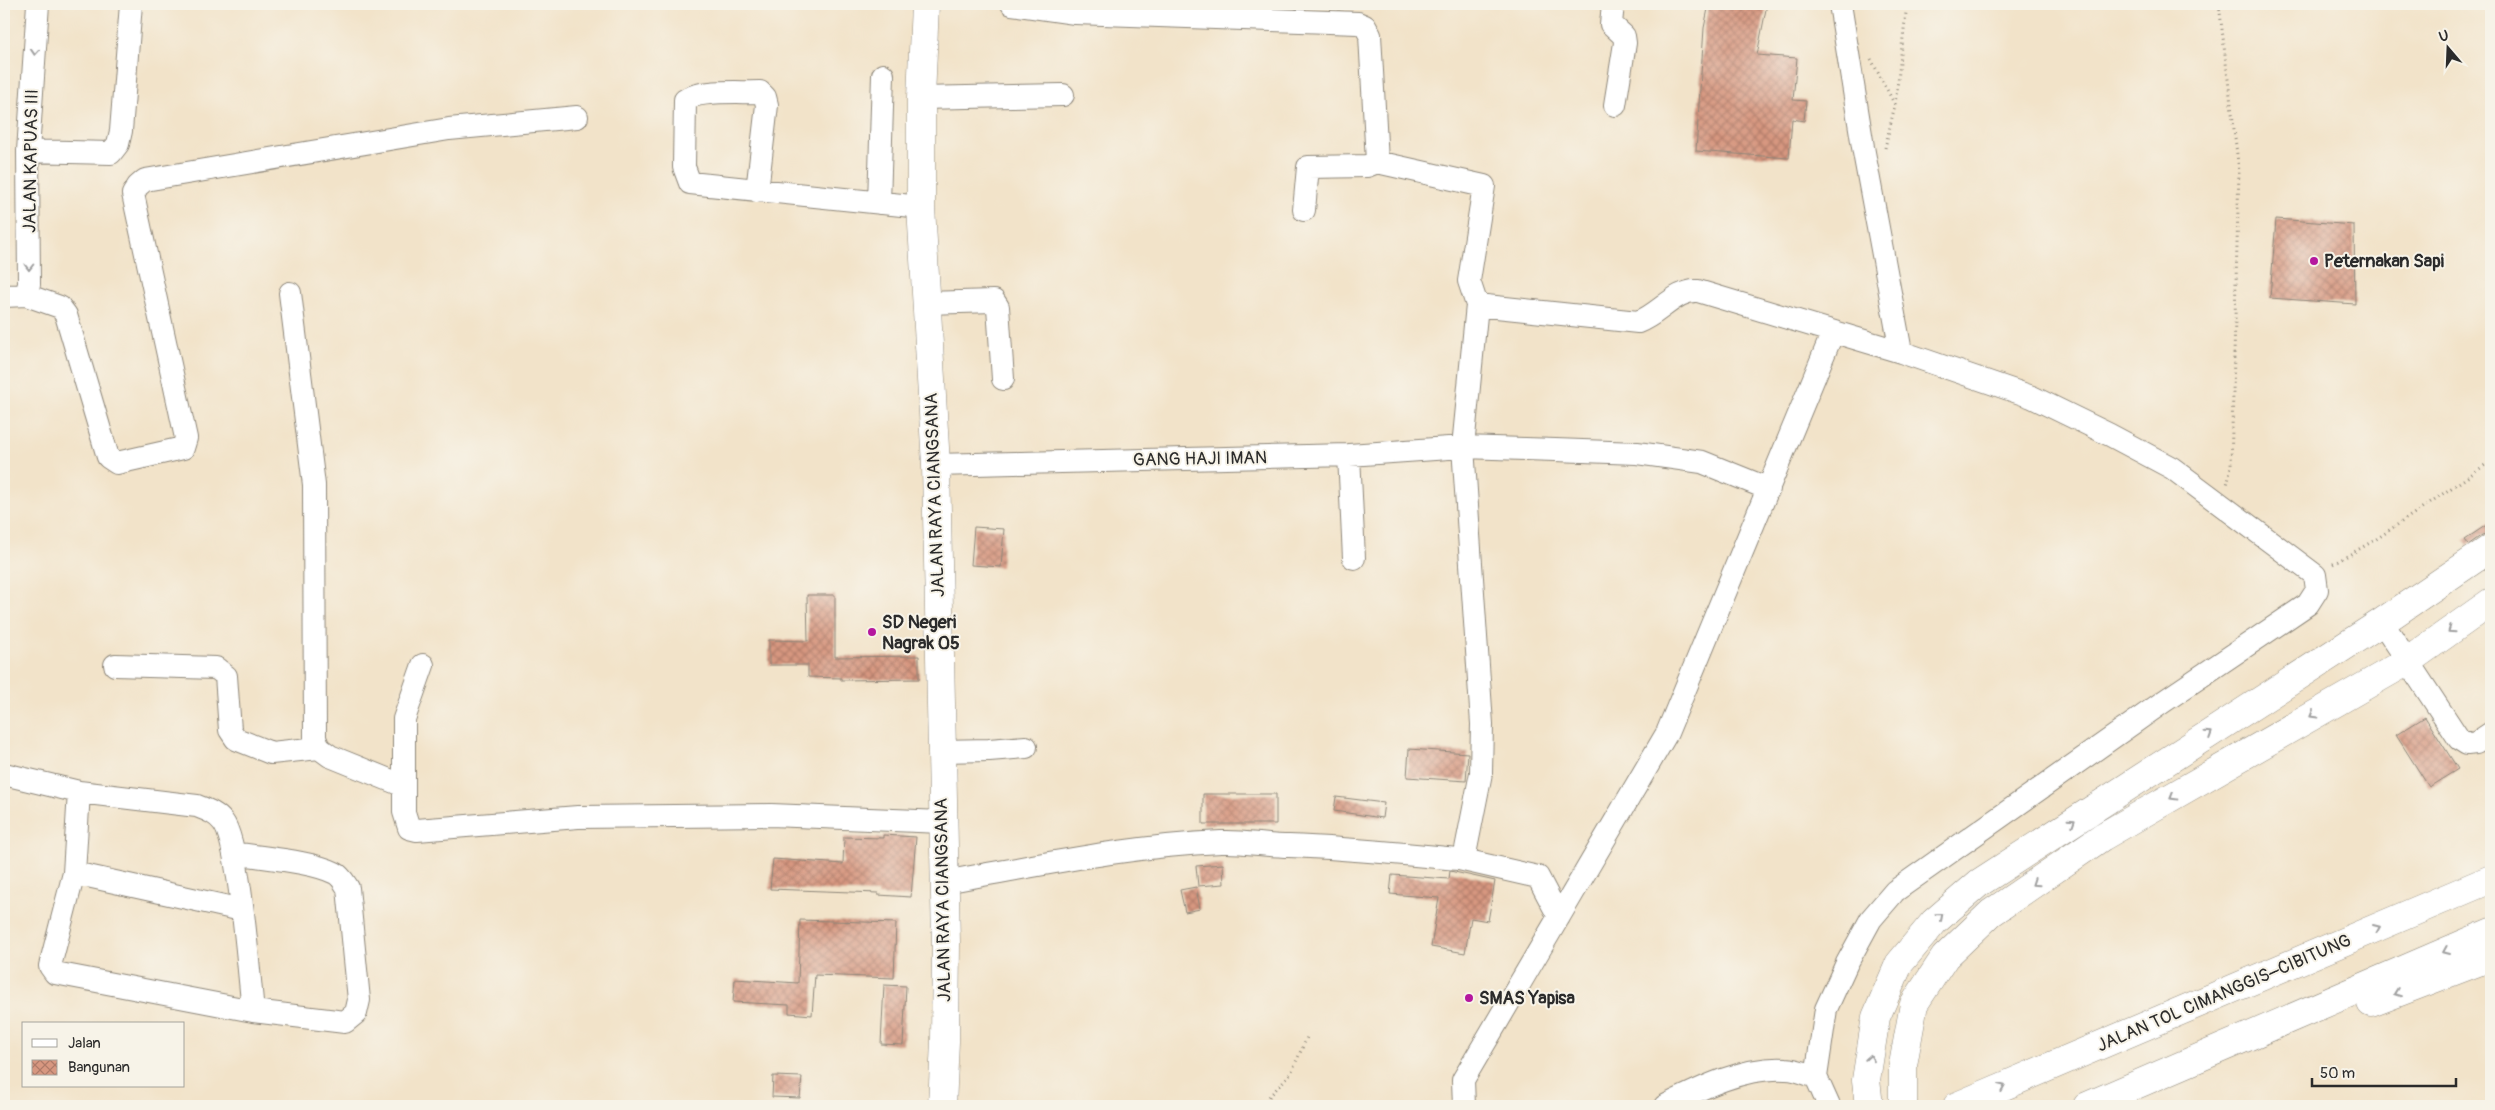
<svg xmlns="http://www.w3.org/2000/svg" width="2495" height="1110" viewBox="0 0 2495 1110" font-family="Pangolin,sans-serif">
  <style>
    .building { fill: url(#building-cross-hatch) }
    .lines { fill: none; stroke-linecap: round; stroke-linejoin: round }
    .minor-casing { stroke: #8e877a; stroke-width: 24 }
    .major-casing { stroke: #8e877a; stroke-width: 29 }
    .highway-casing { stroke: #8e877a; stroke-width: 29 }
    .path { stroke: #8e877a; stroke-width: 3; stroke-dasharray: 1 4; stroke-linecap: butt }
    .minor { stroke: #fff; stroke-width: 22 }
    .major { stroke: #fff; stroke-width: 28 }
    .highway { stroke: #fff; stroke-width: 28 }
    .oneway { stroke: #a0a0a0 }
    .poi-dot { fill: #b5179e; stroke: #f7f3e8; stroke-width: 2 }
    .labels { text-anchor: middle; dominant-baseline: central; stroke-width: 4; stroke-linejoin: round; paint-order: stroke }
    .street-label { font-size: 18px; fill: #2b2b2b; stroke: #f7f3e8 }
    .poi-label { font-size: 18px; font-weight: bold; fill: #2b2b2b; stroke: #f7f3e8; text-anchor: start }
  </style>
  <defs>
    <pattern id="building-cross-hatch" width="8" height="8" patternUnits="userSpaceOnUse" patternTransform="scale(1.25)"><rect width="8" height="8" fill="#d79780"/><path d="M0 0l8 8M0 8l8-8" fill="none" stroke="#af7b69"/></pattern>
  </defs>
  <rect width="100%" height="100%" fill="#f7f3e8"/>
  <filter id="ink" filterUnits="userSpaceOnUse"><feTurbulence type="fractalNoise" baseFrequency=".02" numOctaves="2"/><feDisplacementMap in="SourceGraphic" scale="10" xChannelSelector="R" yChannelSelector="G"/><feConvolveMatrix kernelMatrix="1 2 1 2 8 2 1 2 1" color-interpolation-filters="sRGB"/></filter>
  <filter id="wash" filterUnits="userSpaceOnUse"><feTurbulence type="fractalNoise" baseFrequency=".0096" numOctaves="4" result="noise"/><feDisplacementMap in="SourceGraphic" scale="20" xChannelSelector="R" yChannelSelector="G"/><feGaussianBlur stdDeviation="1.12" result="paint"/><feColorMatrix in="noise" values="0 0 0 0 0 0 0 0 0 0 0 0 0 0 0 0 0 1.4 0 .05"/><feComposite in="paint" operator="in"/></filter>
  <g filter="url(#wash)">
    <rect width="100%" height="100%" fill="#f2e3c9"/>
    <g id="blocks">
      <!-- building -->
      <path class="building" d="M1709,4H1767L1757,55L1797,58L1793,100L1806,101L1804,121L1792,119L1789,158L1696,151L1704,28Z
        M2276,219L2354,225L2355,304L2270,298Z
        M2491,522V533L2482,535L2468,545L2464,540Z
        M974,527L1004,529L1001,567L971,565Z
        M807,595H835V657L919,656V679L841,680V678L808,677V665H769V640L808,641Z
        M2425,717L2458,769L2429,787L2396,735Z
        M1409,749L1468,753L1466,781L1407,777Z
        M1203,794H1276V824H1203Z
        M1336,797L1384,803L1382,818L1334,811Z
        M883,835L916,837L911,897L878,895V893L770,889L773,859L843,864L844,837L883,838Z
        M1223,864L1224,884L1198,886L1196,866Z
        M1450,871L1495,881L1488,921L1471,918L1465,953L1431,947L1439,898L1390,894L1392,875L1449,879Z
        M1196,887L1200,909L1185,912L1180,890Z
        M800,920L896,923L894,978L815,975L812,1015L789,1013V1005L733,1002L735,979L798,983Z
        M884,985L906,986L903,1045L881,1044Z
        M773,1076L802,1077L800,1098L772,1097Z"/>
    </g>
  </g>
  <g filter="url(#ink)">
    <use href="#blocks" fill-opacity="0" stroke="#8e877a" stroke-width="1"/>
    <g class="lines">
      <defs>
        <path id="minor" d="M1012,4L1075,13L1358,23L1365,26L1370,35L1377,162
          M1613,4L1611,24L1624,36L1625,43L1615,105
          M921,98L1063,95
          M28,151L111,153L118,144L121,131L131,4
          M757,191L767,105L765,97L760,92C741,93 699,89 685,100L684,167L690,183L921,207
          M879,203L883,75
          M290,293L314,485L315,738L319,748L330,756L404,786
          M26,295L60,307L66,315L108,457L117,463L183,448L186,438L133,194L138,186L145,180L449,129L577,117
          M4,296L26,295L29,284L28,151L38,4
          M926,303L994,301L998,307L1003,379
          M1477,305L1638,322C1659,315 1676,289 1698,291L1901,352
          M1349,455L1354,558
          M936,465L1349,455L1463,447L1555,450L1637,453L1702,462L1769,489
          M2382,622L2459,739L2467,744L2476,743L2491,733
          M115,665L216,668L226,676L230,730L236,739L271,753L319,748
          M423,665L404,719V812L409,828L417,830L578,817L771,815L942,822
          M941,751L989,750L1026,747
          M4,774L79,792L74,873L50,966L55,973L253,1011
          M79,792L197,806C207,810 216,813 223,822C240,843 249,977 253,1011L345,1022L356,1013L359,1000L348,888C344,882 341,876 335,873C311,861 262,858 234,853
          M1459,859L1538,877L1559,917
          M74,873L242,910
          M944,882C1036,866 1128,846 1221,842C1244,841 1267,846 1289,846C1346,848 1402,854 1459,859L1465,854L1481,773L1482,724L1463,447L1477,305L1469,281L1484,186L1377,162L1367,166L1308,167L1304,210
          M1464,1106L1463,1080L1667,733L1833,332
          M1665,1106C1701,1088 1745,1066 1786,1069C1796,1069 1807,1074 1816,1077
          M1829,1106L1816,1077L1826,1009L1847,963L1871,919L1895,891L2163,702L2308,604L2317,590L2315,575L2172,468L2110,435L2032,397L1901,352L1863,147L1840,4"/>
        <path id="major" d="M925,4L921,98V207L936,465L946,943L945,1041L942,1106"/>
        <path id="highway" d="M2371,1003L2491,957
          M1869,1106L1866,1080L1876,1017L1899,964L1934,922L1979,883L2382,622L2491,548
          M1903,1106V1065L1914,1004L1945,957L1991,913L2102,837L2408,661L2491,602
          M1957,1106L2491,879
          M2087,1106L2491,932"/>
      </defs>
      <!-- minor casing -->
      <use href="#minor" class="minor-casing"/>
      <!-- major casing -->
      <use href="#major" class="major-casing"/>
      <!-- highway casing -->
      <use href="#highway" class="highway-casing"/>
      <!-- path -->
      <path class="path" d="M2219,4L2239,171L2231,466L2227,485
        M1871,59L1895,105
        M1885,148L1895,105L1907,4
        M2333,564L2375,540L2491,461
        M1267,1106V1099L1291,1073L1308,1035"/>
      <!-- minor -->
      <use href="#minor" class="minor"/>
      <!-- major -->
      <use href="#major" class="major"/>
      <!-- highway -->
      <use href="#highway" class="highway"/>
    </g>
    <!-- one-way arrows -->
    <defs><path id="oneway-chevron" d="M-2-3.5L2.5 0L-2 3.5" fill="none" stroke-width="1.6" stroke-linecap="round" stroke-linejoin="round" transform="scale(1.25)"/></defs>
    <g class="oneway">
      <use href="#oneway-chevron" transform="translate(35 52) rotate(94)"/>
      <use href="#oneway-chevron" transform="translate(29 267) rotate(90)"/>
      <use href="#oneway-chevron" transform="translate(2451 630) rotate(145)"/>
      <use href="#oneway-chevron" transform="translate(2313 715) rotate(150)"/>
      <use href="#oneway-chevron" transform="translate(2209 734) rotate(-33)"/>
      <use href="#oneway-chevron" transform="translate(2173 797) rotate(150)"/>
      <use href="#oneway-chevron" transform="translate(2072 822) rotate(-33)"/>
      <use href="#oneway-chevron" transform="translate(2035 883) rotate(146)"/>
      <use href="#oneway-chevron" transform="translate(1940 916) rotate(-41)"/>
      <use href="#oneway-chevron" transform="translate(2377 928) rotate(-23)"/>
      <use href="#oneway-chevron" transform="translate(2446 951) rotate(157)"/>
      <use href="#oneway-chevron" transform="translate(2397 993) rotate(159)"/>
      <use href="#oneway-chevron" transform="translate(1870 1058) rotate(-81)"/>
      <use href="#oneway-chevron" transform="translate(2002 1087) rotate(-23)"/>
    </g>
  </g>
  <!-- markers -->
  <g class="poi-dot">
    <circle cx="2314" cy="261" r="5"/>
    <circle cx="872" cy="632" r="5"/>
    <circle cx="1469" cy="998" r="5"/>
  </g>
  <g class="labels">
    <!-- street labels -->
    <g class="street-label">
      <text transform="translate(31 161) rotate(-89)">JALAN KAPUAS III</text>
      <text transform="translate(1200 459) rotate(-1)">GANG HAJI IMAN</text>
      <text transform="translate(935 495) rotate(-92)">JALAN RAYA CIANGSANA</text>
      <text transform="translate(943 900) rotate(-91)">JALAN RAYA CIANGSANA</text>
      <text transform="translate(2224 993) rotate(-23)">JALAN TOL CIMANGGIS–CIBITUNG</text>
    </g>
    <!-- poi labels -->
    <g class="poi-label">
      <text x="2324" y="261">Peternakan Sapi</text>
      <text x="882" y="622">SD Negeri<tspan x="882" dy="21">Nagrak 05</tspan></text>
      <text x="1479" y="998">SMAS Yapisa</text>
    </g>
  </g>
  <!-- margin -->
  <rect width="2495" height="1110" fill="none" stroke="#f7f3e8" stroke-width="20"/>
  <!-- legend -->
  <rect x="22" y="1022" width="162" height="65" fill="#f7f3e8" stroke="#a5a39c"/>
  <rect x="32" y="1039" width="25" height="8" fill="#ffffff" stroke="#a5a39c"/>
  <text x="68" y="1048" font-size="15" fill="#2b2b2b">Jalan</text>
  <rect x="32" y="1060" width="25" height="15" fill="url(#building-cross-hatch)" stroke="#a5a39c"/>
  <text x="68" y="1072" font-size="15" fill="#2b2b2b">Bangunan</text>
  <!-- north arrow -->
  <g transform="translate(2448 48) rotate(341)" stroke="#f7f3e8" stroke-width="4" paint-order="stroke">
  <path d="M0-4L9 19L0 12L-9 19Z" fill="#2b2b2b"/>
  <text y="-8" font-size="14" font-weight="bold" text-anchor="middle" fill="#2b2b2b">U</text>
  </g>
  <!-- scale -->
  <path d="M2312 1078v8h144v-8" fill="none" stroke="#2b2b2b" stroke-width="2.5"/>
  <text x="2320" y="1078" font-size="15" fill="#2b2b2b" stroke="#f7f3e8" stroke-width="4" paint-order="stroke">50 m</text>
</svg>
